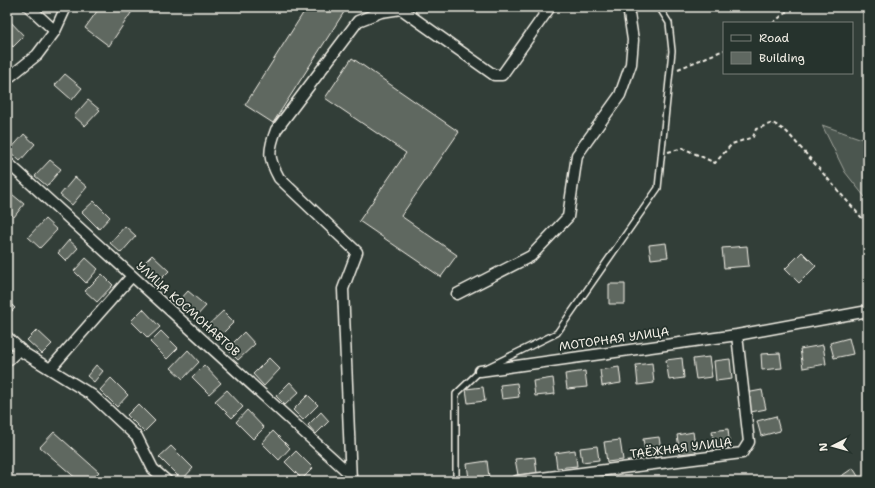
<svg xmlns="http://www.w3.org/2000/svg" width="875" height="488" viewBox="0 0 875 488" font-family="'Shantell Sans',sans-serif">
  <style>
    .green { fill: #4c564f; stroke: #a0a49c }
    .building { fill: #5f6861; stroke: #f4f1e8 }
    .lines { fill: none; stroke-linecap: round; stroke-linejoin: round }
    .service-casing { stroke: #f4f1e8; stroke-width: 8 }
    .minor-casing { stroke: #f4f1e8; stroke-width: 13 }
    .path { stroke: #f4f1e8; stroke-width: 2; stroke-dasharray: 4 3; stroke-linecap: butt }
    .service { stroke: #26332d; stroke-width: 5 }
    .minor { stroke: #26332d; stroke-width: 10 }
    .labels { text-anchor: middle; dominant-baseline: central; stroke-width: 3.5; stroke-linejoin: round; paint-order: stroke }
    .street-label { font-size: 12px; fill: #f4f1e8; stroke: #26332d }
  </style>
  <rect width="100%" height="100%" fill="#323e38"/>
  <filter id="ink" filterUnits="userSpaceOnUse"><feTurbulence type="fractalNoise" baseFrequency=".025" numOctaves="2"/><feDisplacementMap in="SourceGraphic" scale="8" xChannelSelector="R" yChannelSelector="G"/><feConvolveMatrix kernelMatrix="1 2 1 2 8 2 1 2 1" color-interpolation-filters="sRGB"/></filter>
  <g filter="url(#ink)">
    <!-- green -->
    <path class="green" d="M822,125L868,141V201L845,172Z"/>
    <!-- building -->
    <path class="building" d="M100,7H135L109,46L85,28Z
      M307,7H343L346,9L273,123L245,105Z
      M9,20L24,36L13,47L7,40V22Z
      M352,58L459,132L401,216L457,255L441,277L359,221L406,153L325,98Z
      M65,74L82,88L72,100L55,85Z
      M88,100L100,110L85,126L74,116Z
      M24,134L35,144L20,161L9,151Z
      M50,160L61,169L47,186L35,176Z
      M75,177L87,187L72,205L60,195Z
      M7,190L24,204L14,217L7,211Z
      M94,201L110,217L99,229L82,212Z
      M45,219L57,230L40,248L28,237Z
      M125,226L136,236L121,253L110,243Z
      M69,240L78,248L66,261L58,253Z
      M666,243L668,257L651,259L649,245Z
      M747,246L749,266L724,268L722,248Z
      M802,252L816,266L799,283L785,269Z
      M152,255L169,271L157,283L141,266Z
      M86,258L98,269L86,283L74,271Z
      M102,274L113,285L97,302L85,291Z
      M609,284H625V304H609Z
      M188,291L206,306L195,318L177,303Z
      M7,300L15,308L7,316Z
      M143,309L160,327L148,338L131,321Z
      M223,311L234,322L217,339L206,327Z
      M37,330L52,344L42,354L27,340Z
      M161,331L178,348L167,359L150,342Z
      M244,332L255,344L238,360L227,349Z
      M849,338L853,354L834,358L830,343Z
      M823,345L826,364L803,368L800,349Z
      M188,350L199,362L183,379L171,368Z
      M780,353L782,368L762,370L761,354Z
      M709,357L712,377L696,379L693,359Z
      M269,358L280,369L264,386L253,374Z
      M682,358L684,378L669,380L666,360Z
      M730,359L732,379L716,381L714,361Z
      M652,363L654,383L638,385L636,365Z
      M96,365L103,371L94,382L87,376Z
      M204,365L221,383L209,394L192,377Z
      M619,367L621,383L602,386L600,370Z
      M585,371L587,387L567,389L565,374Z
      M111,378L128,395L117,407L100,390Z
      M553,378L555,394L535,396L533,381Z
      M290,382L299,392L285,405L276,396Z
      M517,383L519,397L502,399L500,385Z
      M483,387L485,401L468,403L466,389Z
      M227,390L243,407L232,418L215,401Z
      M762,390L766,409L751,412L746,393Z
      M308,395L318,405L303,420L293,410Z
      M138,404L155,421L144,432L127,415Z
      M247,410L264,428L253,439L236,422Z
      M321,412L329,421L316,434L308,425Z
      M776,416L780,431L761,436L757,421Z
      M728,429L730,448L714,450L712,431Z
      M273,431L290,448L279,460L262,443Z
      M54,432L99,472L91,481H79L40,447Z
      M693,432L696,452L680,454L677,435Z
      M659,437L662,456L646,458L643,439Z
      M620,440L623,460L607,462L604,442Z
      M171,446L193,468L182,480L159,457Z
      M597,446L599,460L582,462L580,448Z
      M575,450L577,466L557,468L555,453Z
      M296,451L313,468L302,479L285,462Z
      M535,457L537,473L518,475L515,459Z
      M487,461L489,477L469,479L467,464Z
      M853,468L861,481H842L840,477Z"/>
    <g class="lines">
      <defs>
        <path id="service" d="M488,367L557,333L658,188L672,51L669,23L659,7
          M456,481V394L481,370"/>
        <path id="minor" d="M29,7L55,31
          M7,79L37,55L55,31L66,7
          M7,162L351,475
          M457,294L531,256L568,217L577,155L620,95L631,64L633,40L628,7
          M737,335L868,311
          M7,337L24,353L92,395L137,437L153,469L167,481
          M7,361L20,349
          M51,368L132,276
          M480,371L737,335L749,442L742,453L517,481
          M351,481L343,289L357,252L279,178C268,158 268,151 276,130L358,21L381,12L401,9L494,75H502L550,7"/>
      </defs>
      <!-- service casing -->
      <use href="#service" class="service-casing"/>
      <!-- minor casing -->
      <use href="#minor" class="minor-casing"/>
      <!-- path -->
      <path class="path" d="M773,23L792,7
        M678,69L724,50
        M668,152L683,148L715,163L732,144L753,137L756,129L773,123L787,132L868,225"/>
      <!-- service -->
      <use href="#service" class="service"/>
      <!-- minor -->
      <use href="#minor" class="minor"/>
    </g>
  </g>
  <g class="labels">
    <!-- street labels -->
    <g class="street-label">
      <text transform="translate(188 309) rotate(42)">УЛИЦА КОСМОНАВТОВ</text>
      <text transform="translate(614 339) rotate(-8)">МОТОРНАЯ УЛИЦА</text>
      <text transform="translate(681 448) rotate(-7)">ТАЁЖНАЯ УЛИЦА</text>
    </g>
  </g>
  <!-- margin -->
  <rect width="875" height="488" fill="none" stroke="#26332d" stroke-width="24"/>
  <rect x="12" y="12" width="851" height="464" fill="none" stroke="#f4f1e8" stroke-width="1.5" filter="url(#ink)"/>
  <!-- legend -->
  <rect x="723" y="22" width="130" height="52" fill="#26332d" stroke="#787f78"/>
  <rect x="731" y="35" width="20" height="6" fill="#26332d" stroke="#787f78"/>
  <text x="759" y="42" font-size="12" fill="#f4f1e8">Road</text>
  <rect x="731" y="52" width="20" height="12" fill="#5f6861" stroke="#787f78"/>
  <text x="759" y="62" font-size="12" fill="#f4f1e8">Building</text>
  <!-- north arrow -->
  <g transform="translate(833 446) rotate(264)" stroke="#26332d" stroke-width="3" paint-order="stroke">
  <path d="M0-3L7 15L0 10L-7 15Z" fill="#f4f1e8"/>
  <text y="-6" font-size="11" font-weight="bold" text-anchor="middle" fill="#f4f1e8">N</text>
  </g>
</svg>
